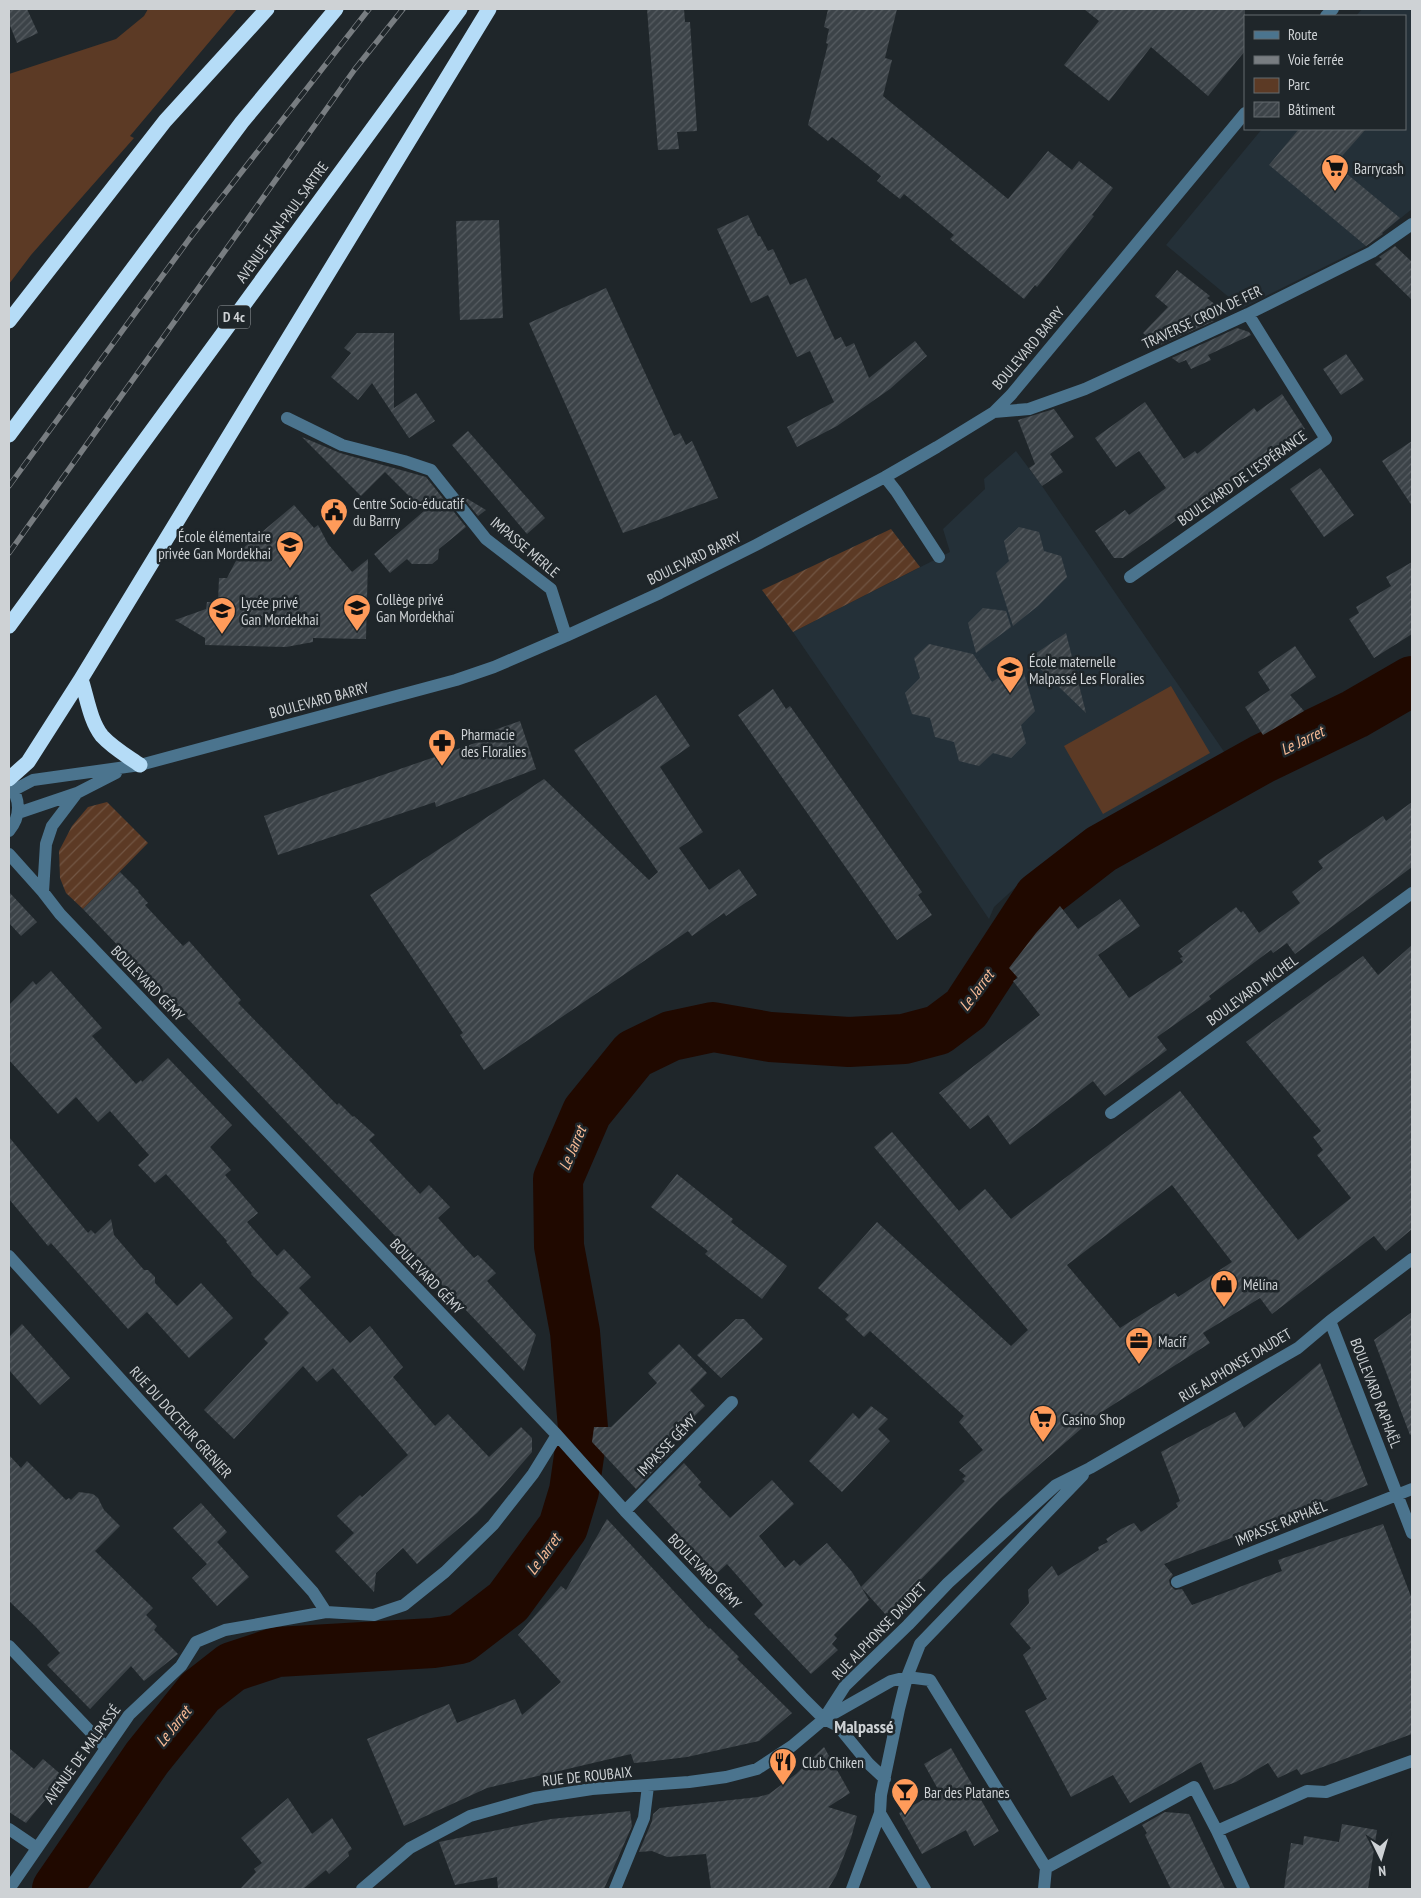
<svg xmlns="http://www.w3.org/2000/svg" width="1421" height="1898" viewBox="0 0 1421 1898" font-family="'PT Sans Narrow',sans-serif">
  <style>
    .built { fill: #243038 }
    .green { fill: #5c3a25 }
    .garden { fill: url(#garden-furrows) }
    .lines { fill: none; stroke-linecap: round; stroke-linejoin: round }
    .river { stroke: #200900; stroke-width: 50 }
    .building { fill: url(#building-hatch); fill-rule: evenodd }
    .minor { stroke: #4b748e; stroke-width: 12 }
    .highway { stroke: #b5dcf7; stroke-width: 15 }
    .rail-casing { stroke: #787d81; stroke-width: 5.5 }
    .rail { stroke: #1f262a; stroke-width: 4; stroke-dasharray: 11; stroke-linecap: butt }
    .labels { text-anchor: middle; dominant-baseline: central; stroke-width: 5; stroke-linejoin: round; paint-order: stroke }
    .shield { fill: #1f262a; stroke: #9a9ea2; stroke-width: 1 }
    .shield-label { font-size: 14px; font-weight: bold; fill: #ced2d5 }
    .poi-label { font-size: 15px; fill: #ced2d5; stroke: #1f262a; text-anchor: start }
    .street-label { font-size: 15px; fill: #ced2d5; stroke: #1f262a }
    .water-label { font-size: 16px; font-style: italic; fill: #f8bb96; stroke: #1f262a }
    .quarter-label { font-size: 18px; font-weight: bold; fill: #ced2d5; stroke: #1f262a }
  </style>
  <defs>
    <pattern id="garden-furrows" width="10" height="10" patternUnits="userSpaceOnUse" patternTransform="scale(1.25)"><rect width="10" height="10" fill="#5c3a25"/><path d="M-1 1l2-2M0 10L10 0M9 11l2-2" fill="none" stroke="#725644"/></pattern>
    <pattern id="building-hatch" width="6" height="6" patternUnits="userSpaceOnUse" patternTransform="scale(1.25)"><rect width="6" height="6" fill="#3c4348"/><path d="M-1 1l2-2M0 6l6-6M5 7l2-2" fill="none" stroke="#575d62"/></pattern>
  </defs>
  <rect width="100%" height="100%" fill="#1f262a"/>
  <!-- built -->
  <path class="built" d="M1362,9H1412V209L1366,246L1242,308L1166,245L1262,129H1405V16H1356Z
    M1016,451L1042,486L1227,756L1069,846L1028,876L994,907L989,919L793,632L950,552L943,529L985,489L984,479Z"/>
  <!-- green -->
  <path class="green" d="M148,9H237L130,136L134,138L31,255L9,284V74L116,39L144,16Z
    M1171,686L1210,753L1103,814L1064,746Z"/>
  <!-- garden -->
  <path class="garden" d="M891,529L920,567L793,632L762,590Z
    M107,802L148,843L83,909L66,893L60,878L59,851L72,826L88,807Z"/>
  <g class="lines">
    <!-- river -->
    <path class="river" d="M57,1889L147,1758L200,1692L232,1667L277,1652L433,1643L460,1639L508,1602L563,1527L574,1491L583,1428L575,1332L559,1246L558,1179L587,1112L634,1054L671,1036L713,1027L770,1037L849,1042L904,1039L938,1030L966,1009L1039,897L1101,849L1262,759L1355,714L1412,681"/>
  </g>
  <!-- building -->
  <path class="building" d="M9,9H27L38,33L17,43L9,23Z
    M647,9H684L685,22H690L697,131L677,132L679,149L658,150Z
    M828,9H897L885,58L892,60L883,96L1008,199L1048,151L1072,170L1079,161L1113,188L1092,215L1094,216L1037,287L1035,285L1024,299L950,239L954,235L904,194L900,199L877,181L881,176L832,137L828,141L808,125L828,44L826,43L829,29L824,27Z
    M1084,9H1245V51L1208,96L1151,47L1109,101L1064,65L1099,21Z
    M1299,129H1366L1335,164L1400,218L1382,233L1383,234L1366,246L1269,165Z
    M748,215L758,236H760L768,251L773,249L790,285L806,278L835,340L841,337L846,347L854,343L869,378L915,341L927,356L890,389L837,426L797,447L787,427L834,402L810,351L797,357L768,295L751,303L717,229Z
    M499,220L503,318L460,320L456,221Z
    M1395,246L1412,262V300L1375,264L1382,259L1379,257Z
    M1177,270L1210,296L1207,298L1217,306L1207,318L1214,321L1158,346L1143,333L1168,307L1155,296Z
    M606,288L674,436L680,433L686,445L692,441L718,498L623,533L529,323Z
    M1237,328L1249,332L1251,335L1208,355L1211,360L1191,369L1186,360L1179,363L1172,358Z
    M357,333H394V408L416,393L435,421L409,438L372,383L358,400L331,377L351,353L344,348Z
    M1346,354L1364,380L1341,395L1323,369Z
    M1282,394L1305,429L1123,558H1114L1095,531L1125,510L1129,515L1166,488L1139,451L1116,467L1095,438L1145,402L1184,459L1195,451L1197,454L1254,408L1257,412Z
    M1054,409L1074,437L1050,454L1063,472L1042,486L1029,468L1035,464L1018,420Z
    M468,431L545,518L527,534L452,445Z
    M302,437L340,453L426,477L466,527L439,549L438,559L432,564H412L407,559L390,573L374,554L424,511L385,472L361,496Z
    M1412,441V506L1382,461Z
    M1320,468L1354,515L1324,537L1290,489Z
    M461,495L486,510L478,516Z
    M294,505L314,528L318,525L328,544L352,572L368,559L366,639L313,638V642L286,647L205,645V638L175,620L206,609L207,602H218L219,578H227L242,549Z
    M1019,527L1039,532L1044,551L1061,556L1067,577L1038,606L1013,626L996,573L1009,561L1004,541Z
    M1412,562V634L1374,658L1349,619L1359,613L1356,607L1391,586L1386,577Z
    M983,608L1006,611L1011,627L976,653L968,623Z
    M1066,633L1086,713L1029,658Z
    M929,644L973,654L992,682L1021,663L1035,711L1021,725L1026,743L1011,758L993,753L979,766L959,761L954,742L935,737L930,718L912,714L905,693L920,678L914,658Z
    M1295,646L1316,677L1290,695L1304,711L1263,735L1245,707L1270,690L1258,672Z
    M773,689L786,709L790,706L922,892L918,895L932,915L897,940L738,715Z
    M656,695L690,746L660,767L703,832L679,848L709,890L739,869L757,895L726,916L724,913L692,936L688,931L484,1070L460,1035L463,1033L370,895L544,779L649,880L658,872L574,750Z
    M520,721L536,769L436,807L435,802L278,855L264,816L481,741L480,735Z
    M1412,802V867L1295,954L1287,943L1273,953L1271,950L1209,996L1211,999L1157,1037L1167,1050L1105,1096L1093,1081L1010,1145L988,1115L970,1129L939,1093L1040,1015L1013,981L1018,978L1009,968L1036,933L1060,906L1078,929L1120,899L1140,926L1098,955L1129,998L1183,962L1180,958L1183,957L1178,951L1236,907L1241,913L1243,911L1259,933L1300,903L1292,892L1323,868L1318,861L1383,816L1386,821Z
    M120,872L139,891L138,892L148,903L145,905L183,946L189,941L241,1000L238,1003L309,1076L337,1105L339,1103L353,1117L354,1116L375,1135L369,1140L420,1194L429,1185L450,1207L438,1218L474,1258L478,1255L496,1273L487,1281L536,1335L524,1371L83,909Z
    M9,892L37,922L21,936L9,923Z
    M1412,945V1229L1386,1251L1374,1236L1272,1314L1260,1298L1203,1333L1210,1343L1097,1415L999,1500L886,1615L861,1587L965,1481L962,1479L966,1476L959,1470L983,1450L959,1422L964,1416L870,1331L864,1337L845,1319L849,1315L818,1288L877,1222L1011,1346L1028,1330L874,1147L892,1132L959,1211L985,1189L1011,1219L1180,1091L1298,1240L1351,1198L1317,1155L1323,1150L1313,1137L1321,1131L1246,1042L1363,956L1378,975ZM1172,1185L1232,1262L1178,1297L1175,1293L1120,1328L1067,1265Z
    M51,971L102,1028L92,1036L136,1084L141,1080L142,1082L168,1058L232,1125L210,1147L231,1170L225,1175L258,1213L247,1222L277,1256L284,1249L311,1277L299,1288L350,1343L370,1326L403,1367L393,1377L435,1426L448,1414L489,1457L521,1427L532,1438V1452L498,1491L477,1513L417,1564L403,1548L376,1573L374,1592L335,1551L354,1533L337,1516L360,1495L362,1497L408,1455L333,1368L317,1382L303,1366L234,1439L204,1410L268,1343L264,1339L289,1313L251,1274L252,1273L226,1242L227,1241L166,1174L155,1183L138,1165L149,1155L110,1111L98,1122L76,1097L58,1114L9,1060V1005L33,981L36,985Z
    M9,1137L88,1233L91,1230L95,1234L111,1219L114,1235L144,1270H148L155,1277V1283L177,1306L201,1283L233,1318L189,1358L147,1312L128,1329L51,1243L48,1246L9,1199Z
    M677,1174L733,1219L731,1222L787,1266L762,1299L705,1254L708,1251L651,1207Z
    M1412,1312V1434L1410,1435L1374,1340Z
    M736,1319H744L763,1339L721,1378L697,1355Z
    M22,1324L70,1378L40,1405L9,1370V1337Z
    M679,1344L707,1373L690,1390L705,1406L666,1444L672,1451L636,1489L592,1442L594,1427H611L657,1383L648,1373Z
    M1320,1363L1368,1485L1164,1564L1173,1575L1169,1580L1170,1585L1175,1590L1182,1589L1192,1605L1282,1571L1278,1560L1383,1524L1412,1599V1734L1301,1775L1297,1769L1278,1778L1268,1763L1236,1782L1214,1790L1201,1762L1130,1803L1113,1775L1071,1797L1025,1711L1047,1699L1023,1655L1031,1648L1010,1624L1029,1603L1028,1590L1052,1566L1058,1576L1099,1550L1098,1547L1108,1542L1106,1539L1121,1529L1134,1523L1141,1532L1178,1507L1176,1503L1180,1501L1161,1452L1235,1412L1244,1428Z
    M871,1406L888,1419L878,1429L890,1441L842,1492L809,1461L853,1413L859,1419Z
    M9,1455L21,1468L27,1461L66,1500L69,1498L71,1500L79,1492L93,1494L98,1498L104,1510L120,1526L95,1551L153,1608L146,1615L157,1626L154,1630L178,1654L144,1681L131,1666L90,1709L47,1665L60,1653L36,1627L9,1601Z
    M684,1463L701,1482L698,1485L730,1518L772,1480L794,1504L759,1536L785,1568L794,1560L800,1566L827,1543L852,1572L869,1600L834,1635L837,1638L832,1644L838,1650L811,1674L754,1614L763,1605L727,1564L716,1574L647,1500Z
    M201,1503L227,1532L217,1542L249,1577L217,1606L192,1578L207,1564L173,1528Z
    M607,1519L709,1629L710,1628L739,1657L737,1659L792,1713L759,1741L687,1757L646,1762L634,1763L631,1754L487,1788L404,1826L367,1739L449,1704L457,1723L515,1699L522,1715L561,1682L518,1635L561,1586L566,1590Z
    M824,1747L850,1793L828,1807L857,1816L851,1838L836,1876L828,1889H711L706,1854L667,1857L652,1851L639,1852L652,1821L653,1814L660,1808L758,1797L769,1794L796,1774Z
    M9,1748L34,1769L43,1759L64,1777L26,1823L9,1812Z
    M951,1748L999,1831L974,1846L966,1830L922,1854L899,1813L939,1791L924,1764Z
    M288,1798L312,1834L332,1818L352,1849L348,1852L349,1856L329,1874L326,1870L303,1889H240L256,1872L254,1869L262,1863L241,1838Z
    M630,1811L632,1826L604,1889H498L497,1877L455,1885L439,1842L551,1819Z
    M1165,1812L1189,1814L1225,1889H1171L1145,1835L1147,1833L1142,1825Z
    M1342,1824L1377,1830L1368,1889H1284L1291,1843L1303,1845L1304,1836L1339,1842Z"/>
  <g class="lines">
    <!-- minor -->
    <path class="minor" d="M1326,16L1333,9
      M994,412L1029,409L1085,389L1248,314L1372,252L1412,224
      M287,418L342,445L404,461L431,470L486,539L551,589L566,636
      M885,477L896,491L939,557
      M1130,577L1326,439L1248,314
      M9,785C21,799 21,816 9,831
      M14,790L33,780L140,765L456,680L494,667L566,636L660,593L756,545L885,477L937,447L994,412L1011,395L1245,113
      M18,813L77,793
      M9,854L43,892L60,914L557,1435L625,1511L802,1697L824,1719L838,1726L869,1764L885,1779
      M43,892L46,844L52,826L77,793L116,773
      M1111,1113L1412,893
      M9,1256L313,1592L326,1612
      M1330,1321L1412,1533
      M625,1511L732,1402
      M1177,1582L1412,1489
      M9,1646L105,1747
      M825,1717L845,1686L908,1625L948,1583L1056,1485L1090,1468L1298,1348L1330,1321L1412,1259
      M880,1813L925,1889
      M9,1829L37,1848
      M1217,1831L1244,1889
      M9,1889L129,1715L181,1666L196,1642L225,1630L259,1624L326,1612L374,1615L404,1605L445,1572L493,1525L533,1474L557,1435
      M362,1889L410,1848L470,1816L534,1798L592,1789L689,1782L726,1777L757,1769L792,1746L824,1719L891,1681L907,1677L930,1680L1046,1868L1194,1787L1217,1831L1307,1791L1326,1792L1412,1761
      M615,1889L644,1818L648,1786
      M852,1889L880,1813L881,1795L899,1709L907,1677L920,1644L1083,1475
      M1044,1889L1046,1868"/>
    <!-- highway -->
    <path class="highway" d="M9,321L165,121L267,9
      M9,435L242,122L336,9
      M9,626L460,9
      M81,679C87,697 90,721 102,736C113,748 127,756 140,765
      M9,779L28,762L81,679L489,9"/>
    <defs>
      <path id="rail" d="M9,486L190,238L369,9
        M9,553L355,69L403,9"/>
    </defs>
    <!-- rail casing -->
    <use href="#rail" class="rail-casing"/>
    <!-- rail -->
    <use href="#rail" class="rail"/>
  </g>
  <!-- icons -->
  <defs>
    <symbol id="supermarket-pin" viewBox="-11 -11 22 30"><path d="M0 17L-7.5 6A9.5 9.5 0 1 1 7.5 6Z" fill="#ff9b5a" stroke="#1f262a"/><path d="M-6-5.5h2.5l.6 2H6L4.5 2H-2.5L-4.4-4H-6ZM-1.5 3.2a1.3 1.3 0 1 0 .1 0ZM3 3.2a1.3 1.3 0 1 0 .1 0Z" fill="#111"/></symbol>
    <symbol id="civic-pin" viewBox="-11 -11 22 30"><path d="M0 17L-7.5 6A9.5 9.5 0 1 1 7.5 6Z" fill="#ff9b5a" stroke="#1f262a"/><path d="M-.6-6.5H3V-4.5H.6V-3L4-1V1h2V6H-6V1h2V-1L-.6-3ZM-1.2 2.5V6h2.4V2.5Z" fill="#111"/></symbol>
    <symbol id="school-pin" viewBox="-11 -11 22 30"><path d="M0 17L-7.5 6A9.5 9.5 0 1 1 7.5 6Z" fill="#ff9b5a" stroke="#1f262a"/><path d="M0-5L7-2L0 1L-7-2ZM-4 1L0 2.5L4 1V4Q0 6-4 4Z" fill="#111"/></symbol>
    <symbol id="pharmacy-pin" viewBox="-11 -11 22 30"><path d="M0 17L-7.5 6A9.5 9.5 0 1 1 7.5 6Z" fill="#ff9b5a" stroke="#1f262a"/><path d="M-2-6h4v4h4v4h-4v4h-4v-4h-4v-4h4Z" fill="#111"/></symbol>
    <symbol id="shop-pin" viewBox="-11 -11 22 30"><path d="M0 17L-7.5 6A9.5 9.5 0 1 1 7.5 6Z" fill="#ff9b5a" stroke="#1f262a"/><path d="M-5-2.5h2.3a2.7 3.5 0 0 1 5.4 0H5L5.5 6h-11ZM-1.5-2.5h3a1.5 2.3 0 0 0-3 0Z" fill="#111"/></symbol>
    <symbol id="office-pin" viewBox="-11 -11 22 30"><path d="M0 17L-7.5 6A9.5 9.5 0 1 1 7.5 6Z" fill="#ff9b5a" stroke="#1f262a"/><path d="M-6-3h4V-5.5h4V-3h4V5H-6ZM-1-4.5V-3h2v-1.5ZM-6 0V1H6V0Z" fill="#111"/></symbol>
    <symbol id="restaurant-pin" viewBox="-11 -11 22 30"><path d="M0 17L-7.5 6A9.5 9.5 0 1 1 7.5 6Z" fill="#ff9b5a" stroke="#1f262a"/><path d="M-5-6h1v4h1v-4h1v4h1v-4h1v5L-1.5 .5V6h-2V.5L-5-1ZM5-6V6H3V1.5H1.5Q1.5-4 5-6Z" fill="#111"/></symbol>
    <symbol id="bar-pin" viewBox="-11 -11 22 30"><path d="M0 17L-7.5 6A9.5 9.5 0 1 1 7.5 6Z" fill="#ff9b5a" stroke="#1f262a"/><path d="M-6-5H6L.8 .8V4.5H3.5V6h-7V4.5H-.8V.8Z" fill="#111"/></symbol>
  </defs>
  <g fill-rule="evenodd">
    <use href="#supermarket-pin" x="1319" y="152" width="32" height="43"/>
    <use href="#civic-pin" x="318" y="496" width="32" height="43"/>
    <use href="#school-pin" x="274" y="529" width="32" height="43"/>
    <use href="#school-pin" x="341" y="592" width="32" height="43"/>
    <use href="#school-pin" x="206" y="595" width="32" height="43"/>
    <use href="#school-pin" x="994" y="654" width="32" height="43"/>
    <use href="#pharmacy-pin" x="426" y="727" width="32" height="43"/>
    <use href="#shop-pin" x="1208" y="1268" width="32" height="43"/>
    <use href="#office-pin" x="1123" y="1325" width="32" height="43"/>
    <use href="#supermarket-pin" x="1027" y="1403" width="32" height="43"/>
    <use href="#restaurant-pin" x="767" y="1746" width="32" height="43"/>
    <use href="#bar-pin" x="889" y="1776" width="32" height="43"/>
  </g>
  <g class="labels">
    <!-- shield labels -->
    <rect class="shield" x="218" y="305.5" width="32" height="23" rx="4"/>
    <g class="shield-label">
      <text x="234" y="317">D 4c</text>
    </g>
    <!-- poi labels -->
    <g class="poi-label">
      <text x="1354" y="168">Barrycash</text>
      <text x="353" y="503">Centre Socio-éducatif<tspan x="353" dy="17">du Barrry</tspan></text>
      <text x="271" y="536" text-anchor="end">École élémentaire<tspan x="271" dy="17">privée Gan Mordekhai</tspan></text>
      <text x="376" y="599">Collège privé<tspan x="376" dy="17">Gan Mordekhaï</tspan></text>
      <text x="241" y="602">Lycée privé<tspan x="241" dy="17">Gan Mordekhai</tspan></text>
      <text x="1029" y="661">École maternelle<tspan x="1029" dy="17">Malpassé Les Floralies</tspan></text>
      <text x="461" y="734">Pharmacie<tspan x="461" dy="17">des Floralies</tspan></text>
      <text x="1243" y="1284">Mélína</text>
      <text x="1158" y="1341">Macif</text>
      <text x="1062" y="1419">Casino Shop</text>
      <text x="802" y="1762">Club Chiken</text>
      <text x="924" y="1792">Bar des Platanes</text>
    </g>
    <!-- street labels -->
    <g class="street-label">
      <text transform="translate(282 222) rotate(-54)">AVENUE JEAN-PAUL SARTRE</text>
      <text transform="translate(1202 317) rotate(-25)">TRAVERSE CROIX DE FER</text>
      <text transform="translate(1028 348) rotate(-50)">BOULEVARD BARRY</text>
      <text transform="translate(1242 478) rotate(-35)">BOULEVARD DE L'ESPÉRANCE</text>
      <text transform="translate(525 547) rotate(40)">IMPASSE MERLE</text>
      <text transform="translate(694 558) rotate(-26)">BOULEVARD BARRY</text>
      <text transform="translate(319 700) rotate(-15)">BOULEVARD BARRY</text>
      <text transform="translate(148 983) rotate(46)">BOULEVARD GÉMY</text>
      <text transform="translate(1252 990) rotate(-36)">BOULEVARD MICHEL</text>
      <text transform="translate(427 1276) rotate(46)">BOULEVARD GÉMY</text>
      <text transform="translate(1235 1365) rotate(-31)">RUE ALPHONSE DAUDET</text>
      <text transform="translate(1376 1393) rotate(69)">BOULEVARD RAPHAËL</text>
      <text transform="translate(181 1422) rotate(48)">RUE DU DOCTEUR GRENIER</text>
      <text transform="translate(667 1445) rotate(-46)">IMPASSE GÉMY</text>
      <text transform="translate(1281 1523) rotate(-22)">IMPASSE RAPHAËL</text>
      <text transform="translate(705 1571) rotate(46)">BOULEVARD GÉMY</text>
      <text transform="translate(879 1631) rotate(-46)">RUE ALPHONSE DAUDET</text>
      <text transform="translate(82 1754) rotate(-54)">AVENUE DE MALPASSÉ</text>
      <text transform="translate(587 1776) rotate(-6)">RUE DE ROUBAIX</text>
    </g>
    <!-- water labels -->
    <g class="water-label">
      <text transform="translate(1302 740) rotate(-26)">Le Jarret</text>
      <text transform="translate(976 990) rotate(-53)">Le Jarret</text>
      <text transform="translate(572 1148) rotate(-67)">Le Jarret</text>
      <text transform="translate(543 1554) rotate(-54)">Le Jarret</text>
      <text transform="translate(173 1726) rotate(-51)">Le Jarret</text>
    </g>
    <!-- quarter labels -->
    <g class="quarter-label">
      <text x="864" y="1726">Malpassé</text>
    </g>
  </g>
  <!-- border -->
  <rect width="1421" height="1898" fill="none" stroke="#ced2d5" stroke-width="20"/>
  <!-- legend -->
  <rect x="1244" y="15" width="162" height="115" fill="#1f262a" stroke="#656b6e"/>
  <rect x="1254" y="31" width="25" height="8" fill="#4b748e" stroke="#656b6e"/>
  <text x="1288" y="40" font-size="15" fill="#ced2d5">Route</text>
  <rect x="1254" y="56" width="25" height="8" fill="#787d81" stroke="#656b6e"/>
  <text x="1288" y="65" font-size="15" fill="#ced2d5">Voie ferrée</text>
  <rect x="1254" y="78" width="25" height="15" fill="#5c3a25" stroke="#656b6e"/>
  <text x="1288" y="90" font-size="15" fill="#ced2d5">Parc</text>
  <rect x="1254" y="102" width="25" height="15" fill="url(#building-hatch)" stroke="#656b6e"/>
  <text x="1288" y="115" font-size="15" fill="#ced2d5">Bâtiment</text>
  <!-- north arrow -->
  <g transform="translate(1381 1858) rotate(175)" stroke="#1f262a" stroke-width="4" paint-order="stroke">
  <path d="M0-4L9 19L0 12L-9 19Z" fill="#ced2d5"/>
  <text y="-8" font-size="14" font-weight="bold" text-anchor="middle" fill="#ced2d5">N</text>
  </g>
</svg>
